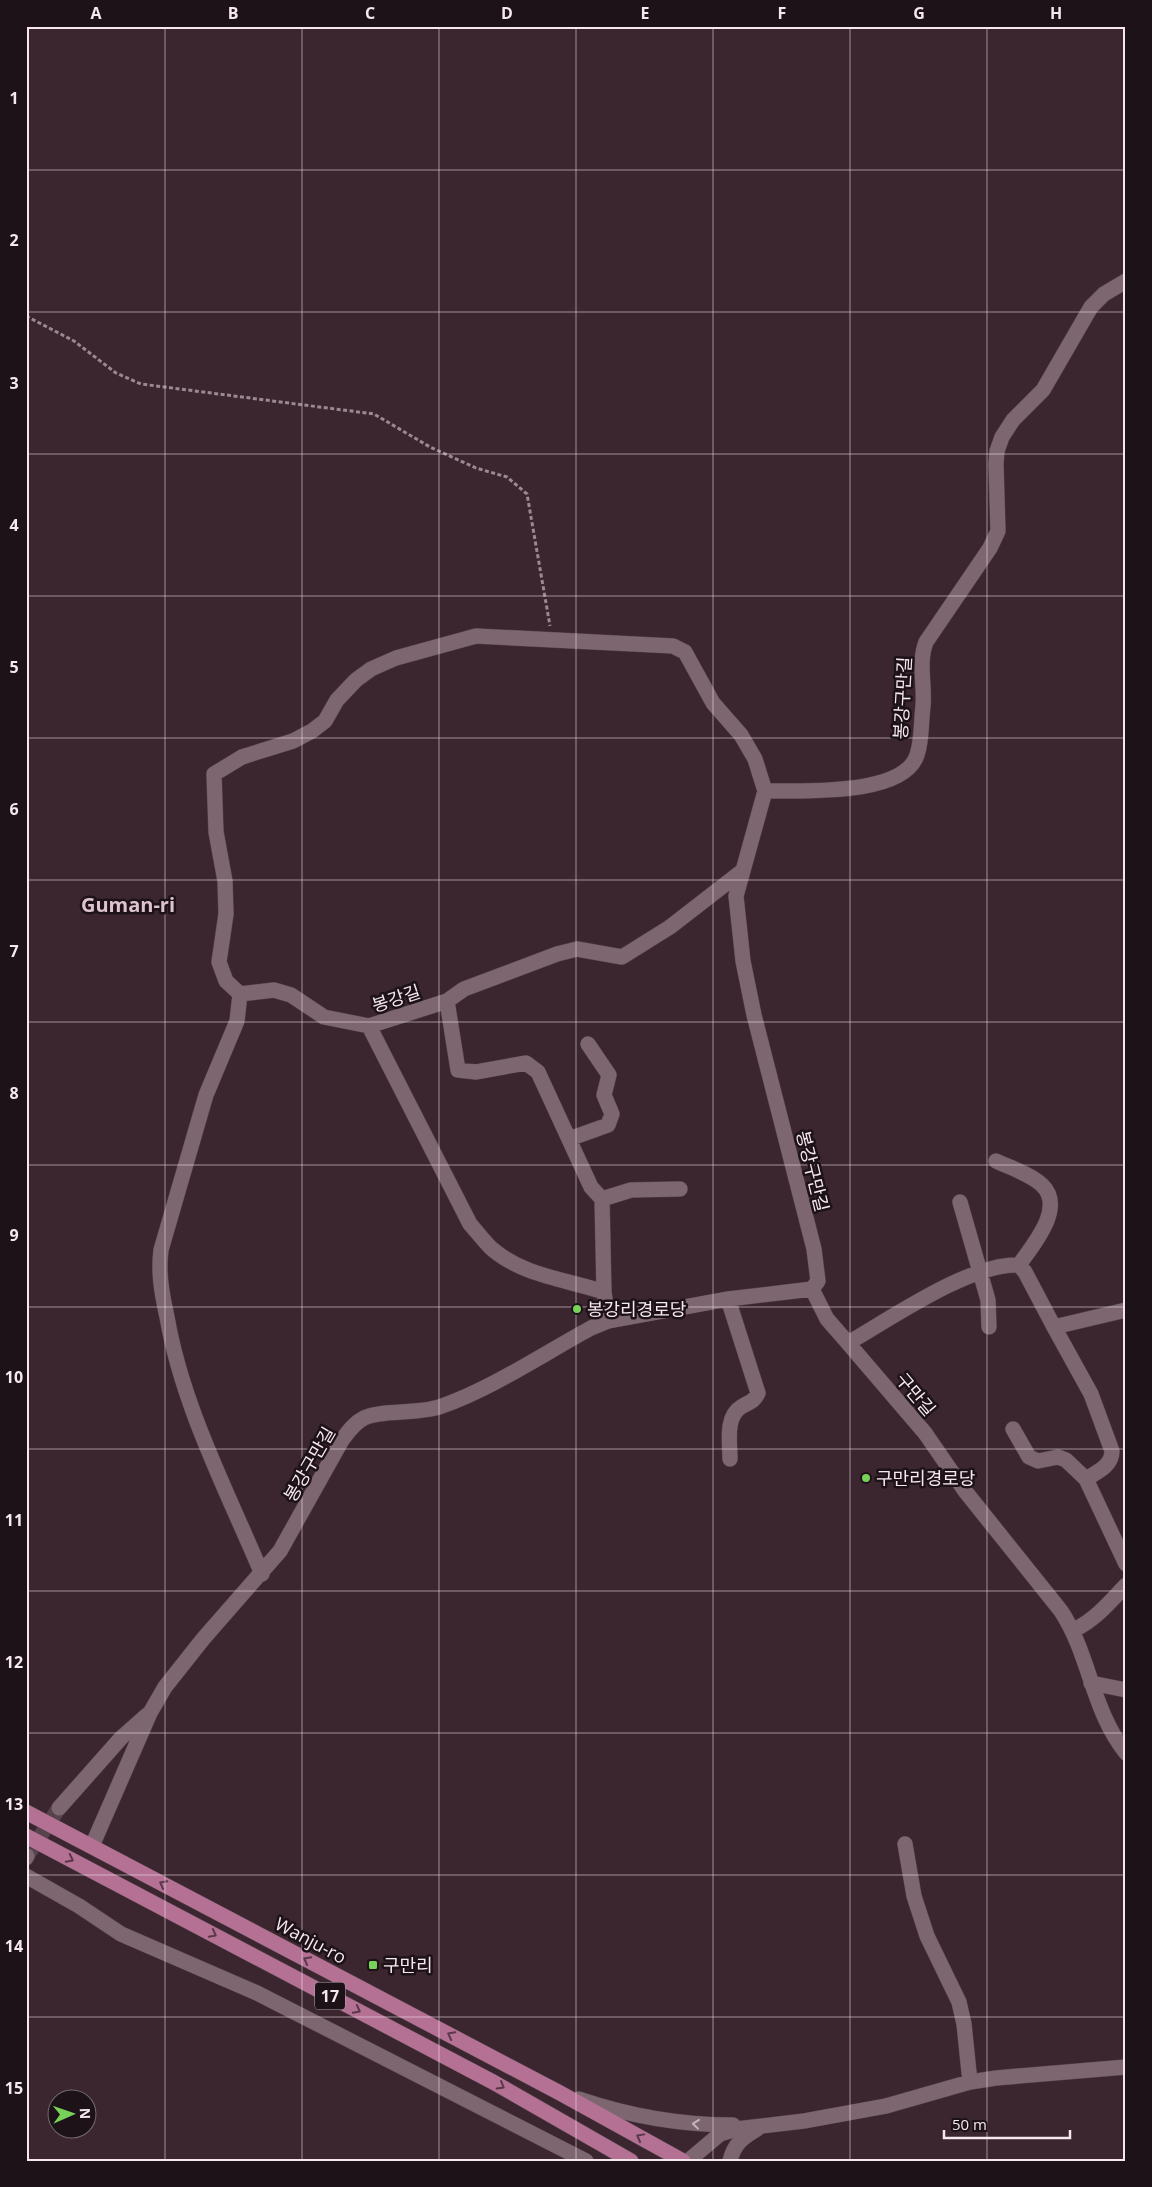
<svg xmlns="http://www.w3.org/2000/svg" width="1152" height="2187" viewBox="0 0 1152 2187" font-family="'Open Sans','Noto Sans KR',sans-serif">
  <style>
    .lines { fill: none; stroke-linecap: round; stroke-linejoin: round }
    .minor-tunnel { stroke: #57434c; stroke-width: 15; stroke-dasharray: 15 8; stroke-linecap: butt }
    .minor-casing { stroke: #54434b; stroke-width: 16 }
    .major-casing { stroke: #54434b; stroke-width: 16 }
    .path { stroke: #9a8990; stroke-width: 3; stroke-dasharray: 4 2.5; stroke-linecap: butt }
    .minor { stroke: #7e6671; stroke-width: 15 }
    .major { stroke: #b57194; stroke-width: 15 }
    .oneway { stroke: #593849 }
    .oneway2 { stroke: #c6b4bc }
    .grid { fill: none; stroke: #f6e8ee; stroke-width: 1; stroke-opacity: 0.55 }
    .poi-dot { fill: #78d158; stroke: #1c1217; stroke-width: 2 }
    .labels { text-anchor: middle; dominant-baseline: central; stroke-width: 5; stroke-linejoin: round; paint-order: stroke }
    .shield { fill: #1c1217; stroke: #b5a8ae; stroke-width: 1 }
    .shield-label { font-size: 16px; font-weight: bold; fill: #f6e8ee }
    .street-label { font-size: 18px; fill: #f6e8ee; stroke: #1c1217 }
    .poi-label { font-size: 18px; fill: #f6e8ee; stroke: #1c1217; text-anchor: start }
    .quarter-label { font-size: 20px; font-weight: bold; fill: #dec3cf; stroke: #1c1217 }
    .neatline { fill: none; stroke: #f6e8ee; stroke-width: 2 }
    .grid-label { font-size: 16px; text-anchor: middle; font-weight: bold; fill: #f6e8ee }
  </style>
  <rect width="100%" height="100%" fill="#3b2630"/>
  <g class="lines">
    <!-- minor-tunnel -->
    <path class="minor-tunnel" d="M27,1856L59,1808"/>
    <defs>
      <path id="minor" d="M240,994L226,981L219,962L226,914L225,881L216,832L214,774L242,757L293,741L312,731L325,721L337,700L356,680L371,669L396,658L476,636L673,646L685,652L713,703L741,735L755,759L765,791
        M447,1001L458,1070L476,1072L526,1063L538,1072L591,1187L602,1199L604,1292
        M569,1139L608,1125L612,1114L604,1095L609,1075L588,1044
        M996,1161C1011,1168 1030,1174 1042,1185C1066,1208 1032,1246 1019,1265
        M602,1199L631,1190L680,1189
        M960,1202L988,1300L989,1327
        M812,1289L827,1319L848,1343
        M728,1299L758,1393C754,1402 749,1402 741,1407C725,1417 730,1443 730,1459
        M1126,1310L1054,1327L1025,1272L1019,1265C972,1262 890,1319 848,1343L925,1433L965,1491L1061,1611C1090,1655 1092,1711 1126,1753
        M608,1321L604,1292C565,1279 523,1276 491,1248C484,1241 477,1232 470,1224L369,1026L447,1001L464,989L557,954L577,949L622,957L670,927L741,872
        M1054,1327L1091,1394L1112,1451C1112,1466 1097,1472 1086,1479L1126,1564
        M1013,1429L1029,1457L1038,1461L1058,1457L1066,1460L1086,1479
        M262,1574C227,1491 182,1405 167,1317C162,1294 158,1274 161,1250L206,1095L237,1021L240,994L274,990L291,995L324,1017L369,1026
        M1074,1630C1096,1619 1109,1603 1126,1585
        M1091,1683L1126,1690
        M59,1808L121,1738L147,1715
        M905,1844L914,1896L927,1936L959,2002L964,2024L970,2082
        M92,1846L150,1713L165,1687L203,1639L280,1551L342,1440C348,1432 354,1423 364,1418C382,1409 418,1415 442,1406C491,1389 545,1353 591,1328L608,1321L728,1299L812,1289L818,1281L814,1249L754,1015L743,961L736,896L765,791C800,790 903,797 917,755C922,741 921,722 923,706C925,685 918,662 926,642L990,548L998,531L996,464L997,451L1002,437L1013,420L1043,390L1091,307L1104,294L1126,281
        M26,1858L27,1856
        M26,1876L79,1906L121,1934L257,1993L586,2161
        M579,2099C629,2116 681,2125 733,2125
        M688,2161L720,2134L736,2129L804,2121L886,2106L970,2082L996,2078L1126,2067
        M730,2161C734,2144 742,2138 757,2129"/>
      <path id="major" d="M26,1812L560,2093L683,2161
        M26,1836L493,2082L631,2161"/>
    </defs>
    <!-- minor casing -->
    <use href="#minor" class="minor-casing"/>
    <!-- major casing -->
    <use href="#major" class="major-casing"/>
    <!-- path -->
    <path class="path" d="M26,316L74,341L116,373L141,384L374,414L430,447L476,468L507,477L527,494L550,626"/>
    <!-- minor -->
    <use href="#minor" class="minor"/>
    <!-- major -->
    <use href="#major" class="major"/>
  </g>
  <!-- one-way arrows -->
  <defs><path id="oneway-chevron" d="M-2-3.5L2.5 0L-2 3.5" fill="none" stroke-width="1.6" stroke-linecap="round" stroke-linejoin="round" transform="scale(1.25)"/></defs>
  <g class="oneway">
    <use href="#oneway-chevron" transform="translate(70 1859) rotate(27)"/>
    <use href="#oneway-chevron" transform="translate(163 1884) rotate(-152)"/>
    <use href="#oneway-chevron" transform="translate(213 1934) rotate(28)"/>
    <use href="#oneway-chevron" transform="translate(307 1960) rotate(-152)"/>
    <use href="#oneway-chevron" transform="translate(357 2010) rotate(28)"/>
    <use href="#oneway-chevron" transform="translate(451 2035) rotate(-152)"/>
    <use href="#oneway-chevron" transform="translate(501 2086) rotate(30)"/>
    <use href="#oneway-chevron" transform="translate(640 2137) rotate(-151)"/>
  </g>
  <use class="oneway2" href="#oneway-chevron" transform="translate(696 2124) rotate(-174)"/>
  <!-- grid -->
  <path class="grid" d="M165,26V2161M302,26V2161M439,26V2161M576,26V2161M713,26V2161M850,26V2161M987,26V2161M26,170H1126M26,312H1126M26,454H1126M26,596H1126M26,738H1126M26,880H1126M26,1022H1126M26,1165H1126M26,1307H1126M26,1449H1126M26,1591H1126M26,1733H1126M26,1875H1126M26,2017H1126"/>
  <!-- markers -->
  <g class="poi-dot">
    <circle cx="577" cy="1309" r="5"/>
    <circle cx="866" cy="1478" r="5"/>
    <rect x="368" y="1960" width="10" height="10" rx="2.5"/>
  </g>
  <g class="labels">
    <!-- shield labels -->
    <rect class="shield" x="315" y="1982.5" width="30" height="27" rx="4"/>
    <g class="shield-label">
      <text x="330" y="1996">17</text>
    </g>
    <!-- street labels -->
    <g class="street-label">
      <text transform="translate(902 698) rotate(-87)">봉강구만길</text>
      <text transform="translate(396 998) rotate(-18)">봉강길</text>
      <text transform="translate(813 1171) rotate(76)">봉강구만길</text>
      <text transform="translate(916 1394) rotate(50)">구만길</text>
      <text transform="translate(309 1464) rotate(-60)">봉강구만길</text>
      <text transform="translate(311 1940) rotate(28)">Wanju-ro</text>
    </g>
    <!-- poi labels -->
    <g class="poi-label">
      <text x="587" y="1309">봉강리경로당</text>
      <text x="876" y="1478">구만리경로당</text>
      <text x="383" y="1965">구만리</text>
    </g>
    <!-- quarter labels -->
    <g class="quarter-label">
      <text x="128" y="904">Guman-ri</text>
    </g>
  </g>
  <!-- border -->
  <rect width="1152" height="2187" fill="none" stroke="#1c1217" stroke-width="55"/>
  <!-- north arrow -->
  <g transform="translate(72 2114) rotate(88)"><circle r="24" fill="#1c1217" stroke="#73686d"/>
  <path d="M0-4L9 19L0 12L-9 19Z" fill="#78d158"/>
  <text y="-8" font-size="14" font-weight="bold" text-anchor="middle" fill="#f6e8ee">N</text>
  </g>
  <!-- scale -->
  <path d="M944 2130v8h126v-8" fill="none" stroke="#f6e8ee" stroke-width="2.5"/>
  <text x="952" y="2130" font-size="15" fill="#f6e8ee" stroke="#1c1217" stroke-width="4" paint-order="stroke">50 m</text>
  <rect x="28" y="28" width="1096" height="2132" class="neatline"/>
  <g class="grid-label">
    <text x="96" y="19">A</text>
    <text x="233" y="19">B</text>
    <text x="370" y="19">C</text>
    <text x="507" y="19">D</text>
    <text x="645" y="19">E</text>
    <text x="782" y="19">F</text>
    <text x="919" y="19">G</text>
    <text x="1056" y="19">H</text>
    <text x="14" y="104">1</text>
    <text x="14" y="246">2</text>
    <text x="14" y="389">3</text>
    <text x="14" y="531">4</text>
    <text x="14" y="673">5</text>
    <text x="14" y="815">6</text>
    <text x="14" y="957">7</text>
    <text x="14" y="1099">8</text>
    <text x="14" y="1241">9</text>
    <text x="14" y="1383">10</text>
    <text x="14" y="1526">11</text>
    <text x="14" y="1668">12</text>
    <text x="14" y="1810">13</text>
    <text x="14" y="1952">14</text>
    <text x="14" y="2094">15</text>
  </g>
</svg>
